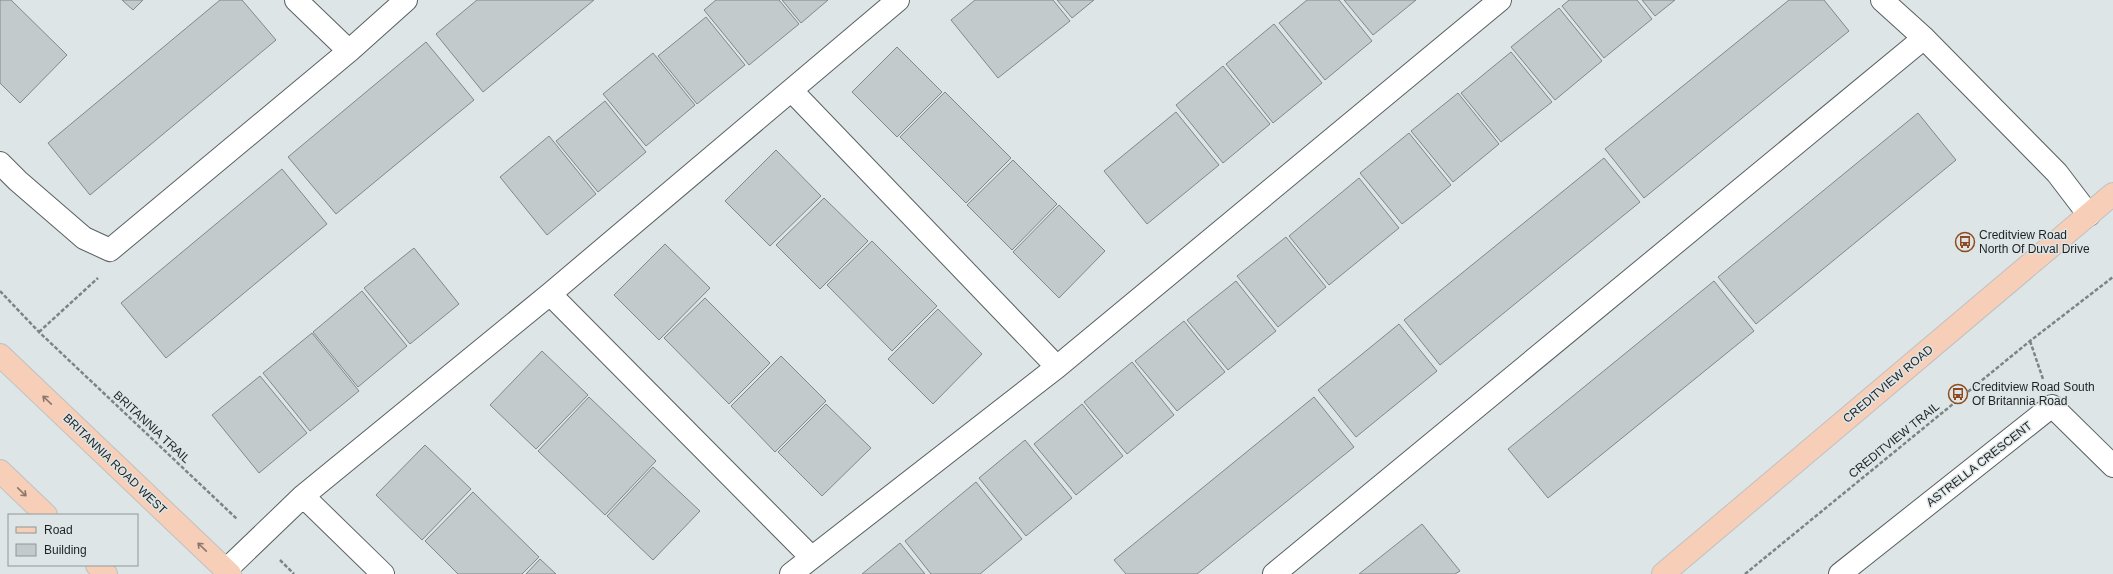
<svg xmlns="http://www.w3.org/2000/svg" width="2113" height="574" viewBox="0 0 2113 574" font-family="Helvetica,sans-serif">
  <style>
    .building { fill: #c2cacb; stroke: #818889 }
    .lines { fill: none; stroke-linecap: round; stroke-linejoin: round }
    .minor-casing { stroke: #596061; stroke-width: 24 }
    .major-casing { stroke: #c0c1c1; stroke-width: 24 }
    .path { stroke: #7e8484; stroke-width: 2.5; stroke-dasharray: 4 2; stroke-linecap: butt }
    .minor { stroke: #fff; stroke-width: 22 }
    .major { stroke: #f7ceb7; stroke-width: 22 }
    .oneway { stroke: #8b786c }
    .labels { text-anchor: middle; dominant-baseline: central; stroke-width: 3; stroke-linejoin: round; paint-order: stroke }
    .poi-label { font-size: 12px; fill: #1f2222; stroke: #dde5e6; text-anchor: start }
    .street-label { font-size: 12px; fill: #1f2222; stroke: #dde5e6 }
  </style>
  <rect width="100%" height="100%" fill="#dde5e6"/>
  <!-- building -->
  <path class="building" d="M0,0H11L67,55L20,103L0,83Z
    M122,0H143L133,10Z
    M220,0H242L276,40L90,195L48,143Z
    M477,0H594L483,92L436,34Z
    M716,0H779L799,24L749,65L704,10Z
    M782,0H828L801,23Z
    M975,0H1053L1070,21L998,78L951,20Z
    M1057,0H1094L1072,18Z
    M1307,0H1339L1372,41L1325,80L1279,23Z
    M1344,0H1416L1373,35Z
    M1569,0H1637L1652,19L1604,58L1562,6Z
    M1642,0H1675L1655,16Z
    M1789,0H1824L1849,31L1644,198L1605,149Z
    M1559,8L1602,61L1555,100L1511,47Z
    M706,17L745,65L697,104L658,56Z
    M1274,24L1322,83L1273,123L1226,64Z
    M426,42L474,100L336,214L288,157Z
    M897,47L942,92L897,137L852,92Z
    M1511,52L1552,102L1501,142L1461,93Z
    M653,53L695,105L646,146L603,94Z
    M1223,66L1270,124L1223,163L1176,105Z
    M945,92L1011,158L966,203L900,137Z
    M1458,93L1499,144L1453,182L1411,131Z
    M605,101L646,152L598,192L556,141Z
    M1176,112L1219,165L1147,224L1104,171Z
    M1918,113L1956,160L1756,324L1718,277Z
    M1409,133L1451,185L1402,224L1360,173Z
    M549,136L596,194L547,235L500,177Z
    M776,150L821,196L770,246L725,201Z
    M1604,158L1640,202L1440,365L1404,320Z
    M1013,160L1057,204L1012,250L967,205Z
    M282,169L327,224L166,358L121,303Z
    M1359,178L1399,228L1329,285L1289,236Z
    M824,198L868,241L820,289L776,245Z
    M1059,205L1105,251L1059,298L1013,252Z
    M1286,237L1326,287L1278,327L1237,276Z
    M872,241L937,306L892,351L827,285Z
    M665,244L710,288L659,340L614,295Z
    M414,248L459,304L410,344L364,288Z
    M1236,281L1276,331L1228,370L1187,320Z
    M1714,281L1754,331L1548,498L1508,449Z
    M362,291L407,346L358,387L313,332Z
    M705,298L770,363L729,404L664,338Z
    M938,309L982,354L933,404L888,359Z
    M1184,321L1225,372L1177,411L1135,361Z
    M1399,324L1437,371L1356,437L1318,390Z
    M312,333L359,391L310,431L263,373Z
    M542,351L588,395L536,449L490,405Z
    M781,356L826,401L775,452L731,406Z
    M1132,362L1174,415L1127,454L1084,402Z
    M260,376L307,433L259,473L212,415Z
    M589,397L656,461L605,515L538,451Z
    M1314,397L1354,447L1197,574H1126L1114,560Z
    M826,404L871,448L822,496L778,452Z
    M1082,404L1123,456L1076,495L1034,444Z
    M1025,440L1072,498L1026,536L979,478Z
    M425,445L471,489L422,540L376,495Z
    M653,467L700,511L653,560L607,516Z
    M976,482L1022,539L980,574H931L905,541Z
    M473,492L539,557L522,574H458L425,541Z
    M1422,524L1460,571L1455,574H1359Z
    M900,543L925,574H862Z
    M540,559L556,574H526Z"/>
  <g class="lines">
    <defs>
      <path id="minor" d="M296,0L349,51
        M1882,0L1924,38L2057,173L2089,215
        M792,91L1057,367
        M0,163L18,181L84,238L110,250L349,51L406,0
        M550,294L811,557
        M303,496L383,574
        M226,570L303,496L550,294L898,0
        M791,574L1057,367L1500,0
        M1274,574L1924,38
        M1840,574L2052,406L2113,466"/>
      <path id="major" d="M0,355L230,574
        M0,471L46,515
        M97,565L106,574
        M1663,574L2113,194"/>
    </defs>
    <!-- minor casing -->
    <use href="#minor" class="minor-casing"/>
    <!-- major casing -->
    <use href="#major" class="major-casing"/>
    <!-- path -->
    <path class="path" d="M0,291L39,332L237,519
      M39,332L98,278
      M2030,341L2043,379
      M280,560L294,574
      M1745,574L2030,341L2113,277"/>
    <!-- minor -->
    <use href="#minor" class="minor"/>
    <!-- major -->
    <use href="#major" class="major"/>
  </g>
  <!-- one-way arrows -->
  <defs><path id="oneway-shaft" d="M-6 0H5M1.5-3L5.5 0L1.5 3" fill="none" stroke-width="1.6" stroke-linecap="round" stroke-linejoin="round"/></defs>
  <g class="oneway">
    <use href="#oneway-shaft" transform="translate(47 400) rotate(-136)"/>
    <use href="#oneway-shaft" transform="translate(22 492) rotate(44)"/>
    <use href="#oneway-shaft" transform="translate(202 547) rotate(-136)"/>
  </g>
  <!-- icons -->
  <defs>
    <symbol id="bus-ring" viewBox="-11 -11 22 22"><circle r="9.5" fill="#dde5e6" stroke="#8f4b1f" stroke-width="1.5"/><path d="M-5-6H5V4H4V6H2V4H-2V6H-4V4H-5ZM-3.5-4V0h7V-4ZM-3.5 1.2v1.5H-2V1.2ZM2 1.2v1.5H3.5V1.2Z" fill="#8f4b1f"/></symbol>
  </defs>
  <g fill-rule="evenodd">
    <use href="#bus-ring" x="1954" y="231" width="22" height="22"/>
    <use href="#bus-ring" x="1947" y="383" width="22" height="22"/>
  </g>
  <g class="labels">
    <!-- poi labels -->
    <g class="poi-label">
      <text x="1979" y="235">Creditview Road<tspan x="1979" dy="14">North Of Duval Drive</tspan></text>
      <text x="1972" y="387">Creditview Road South<tspan x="1972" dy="14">Of Britannia Road</tspan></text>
    </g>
    <!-- street labels -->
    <g class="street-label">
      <text transform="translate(1888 384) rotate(-40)">CREDITVIEW ROAD</text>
      <text transform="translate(152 427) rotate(43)">BRITANNIA TRAIL</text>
      <text transform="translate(1894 440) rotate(-39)">CREDITVIEW TRAIL</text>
      <text transform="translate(115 464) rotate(44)">BRITANNIA ROAD WEST</text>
      <text transform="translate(1979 464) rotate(-38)">ASTRELLA CRESCENT</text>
    </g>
  </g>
  <!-- legend -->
  <rect x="8" y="514" width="130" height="52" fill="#dde5e6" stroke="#919798"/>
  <rect x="16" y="527" width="20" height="6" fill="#f7ceb7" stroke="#919798"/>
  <text x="44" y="534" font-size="12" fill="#1f2222">Road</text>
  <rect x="16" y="544" width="20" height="12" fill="#c2cacb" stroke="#919798"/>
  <text x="44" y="554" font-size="12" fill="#1f2222">Building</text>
</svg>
